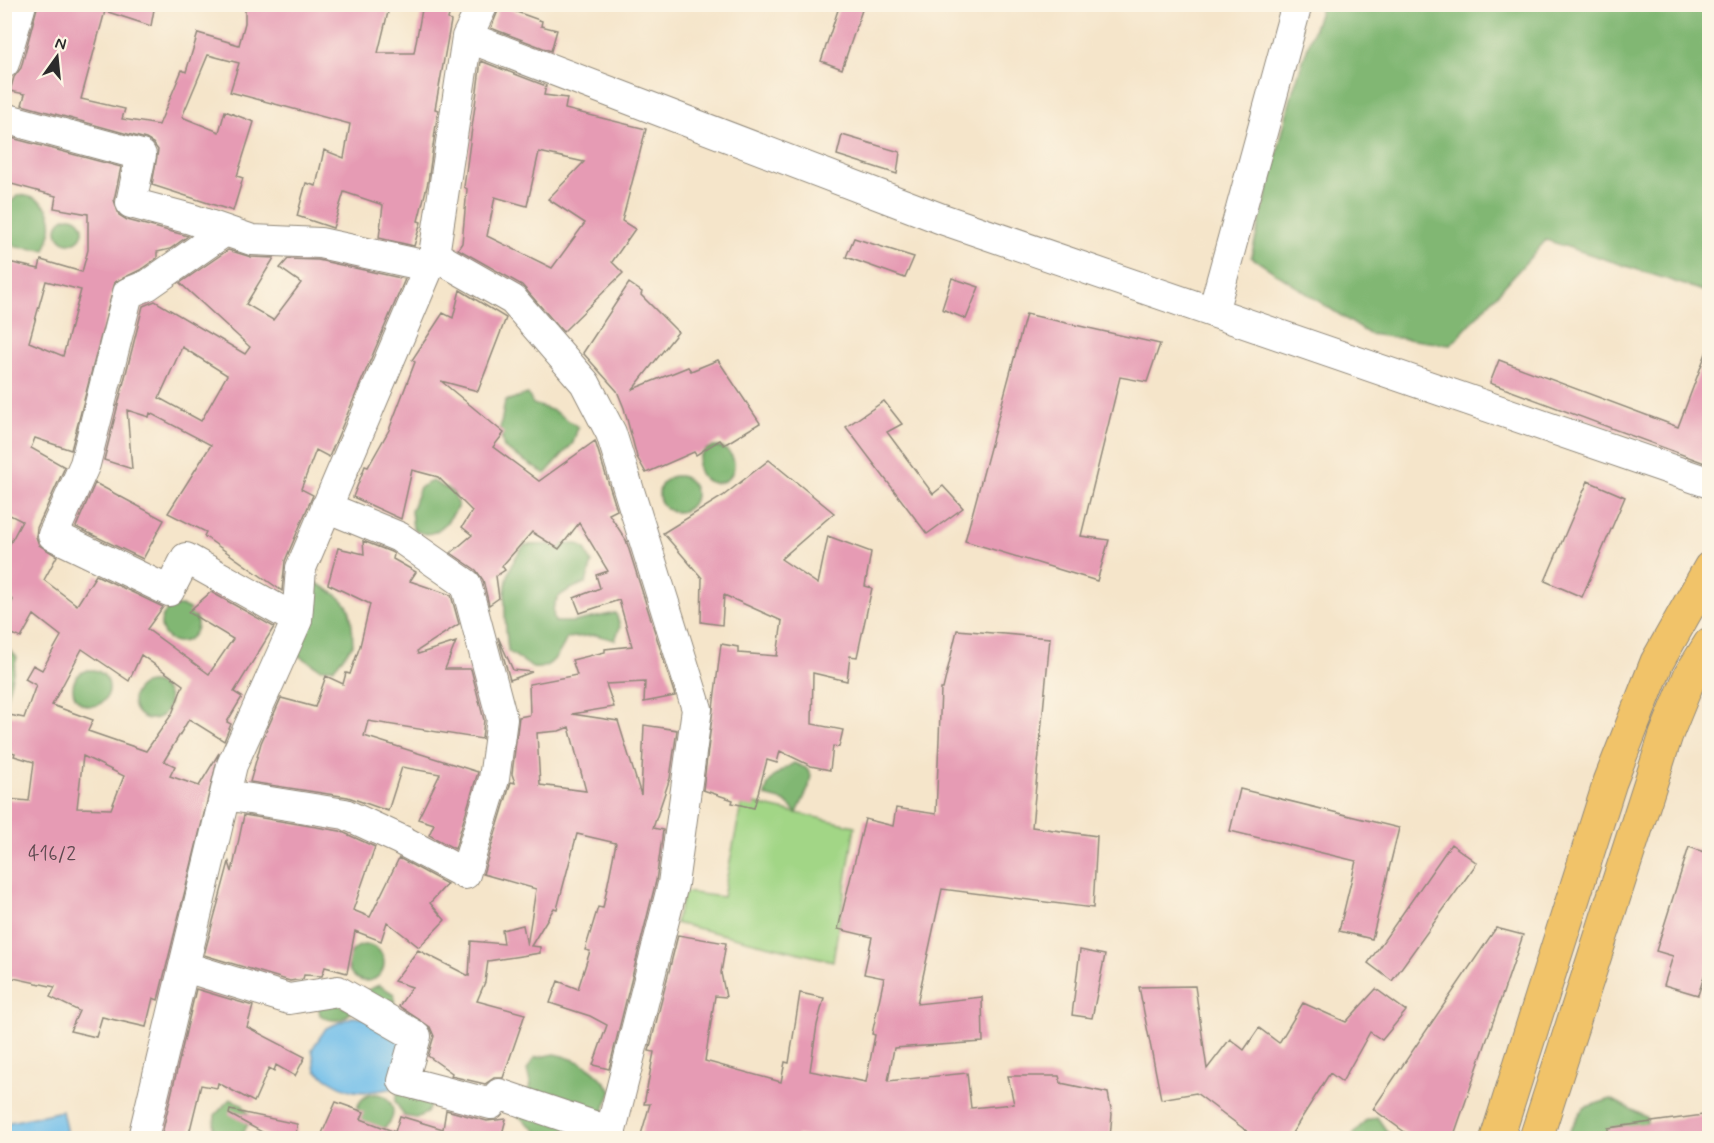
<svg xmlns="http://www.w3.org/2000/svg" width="1714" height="1143" viewBox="0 0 1714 1143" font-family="Mynerve,sans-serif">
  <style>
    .green { fill: #a2d686; stroke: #668058; stroke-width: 1.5 }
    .forest { fill: #81b773; stroke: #56714f; stroke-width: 1.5 }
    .water { fill: #70beea; stroke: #4e748a; stroke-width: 1.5 }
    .building { fill: #e69bb4; fill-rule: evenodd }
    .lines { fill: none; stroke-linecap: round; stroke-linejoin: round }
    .minor-casing { stroke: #90887a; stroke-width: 32 }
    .major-casing { stroke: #90887a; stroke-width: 35 }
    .minor { stroke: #fff; stroke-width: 30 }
    .major { stroke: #f1c369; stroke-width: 33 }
    .labels { text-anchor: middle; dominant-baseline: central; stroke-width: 5; stroke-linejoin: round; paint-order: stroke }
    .number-label { font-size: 20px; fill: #5a474d }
  </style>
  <rect width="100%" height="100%" fill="#fcf5e5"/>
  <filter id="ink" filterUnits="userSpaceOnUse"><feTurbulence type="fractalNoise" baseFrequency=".0167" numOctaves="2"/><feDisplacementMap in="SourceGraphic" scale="12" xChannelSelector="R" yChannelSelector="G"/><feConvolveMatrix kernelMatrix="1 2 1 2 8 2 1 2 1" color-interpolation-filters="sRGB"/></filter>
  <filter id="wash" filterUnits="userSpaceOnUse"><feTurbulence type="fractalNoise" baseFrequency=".008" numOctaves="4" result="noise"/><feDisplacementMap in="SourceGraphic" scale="24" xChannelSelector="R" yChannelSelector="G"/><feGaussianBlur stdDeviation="1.35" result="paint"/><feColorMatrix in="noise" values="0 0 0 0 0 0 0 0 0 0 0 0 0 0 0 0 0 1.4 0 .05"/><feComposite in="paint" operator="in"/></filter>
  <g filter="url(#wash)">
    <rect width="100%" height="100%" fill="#f5e5ca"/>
    <!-- green -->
    <path class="green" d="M742,801L855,826L833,961L675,923L685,892L723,897Z"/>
    <!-- forest -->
    <path class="forest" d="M1322,5H1709V293L1546,240L1451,345L1369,334L1251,257L1293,90Z
      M18,195C52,197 58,222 45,250L16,247L8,241L5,221L7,206Z
      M57 230a13 13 0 1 1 26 0a13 13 0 1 1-26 0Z
      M528,394L533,404L554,411L578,427L573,443L545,474L504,448L500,429L505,401Z
      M698 465a18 18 0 1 1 36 0a18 18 0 1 1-36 0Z
      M659 494a18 18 0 1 1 36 0a18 18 0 1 1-36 0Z
      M432,481L453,492L458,506C448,523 432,544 413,528L411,511L420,487Z
      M578,544L585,549L592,563L586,583C566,590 547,597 555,622H573L616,613L620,627L615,640L596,635L567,638C561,651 551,671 533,668L508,651C505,614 497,575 525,545Z
      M315,582C352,603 351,603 353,645L334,668L321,669L296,654V588Z
      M161 624a18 18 0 1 1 36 0a18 18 0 1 1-36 0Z
      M4,645L17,657L6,700H4Z
      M73 688a18 18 0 1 1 36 0a18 18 0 1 1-36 0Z
      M133 701a18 18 0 1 1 36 0a18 18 0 1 1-36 0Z
      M794,763L806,768L811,775L809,787L797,813L784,801L765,796C767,778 779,772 794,763Z
      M348 963a18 18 0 1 1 36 0a18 18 0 1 1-36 0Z
      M379,985L394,994L395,1011L363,992Z
      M317,997L352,1010C344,1022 332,1023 320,1015Z
      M555,1054C583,1061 595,1068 612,1091L592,1138H545L517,1115V1102L531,1086L527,1070L534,1058Z
      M398,1089L432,1102L427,1113L416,1118L404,1116L395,1101Z
      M357 1112a18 18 0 1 1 36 0a18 18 0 1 1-36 0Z
      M230,1099L242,1104L251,1118L241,1138H213L215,1115Z
      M1611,1099L1646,1117L1649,1130L1646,1138H1569L1570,1130L1583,1108Z
      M1377,1117L1390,1136L1403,1138H1350L1365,1121Z"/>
    <!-- water -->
    <path class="water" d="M352,1017L376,1019L402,1033L395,1088C357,1095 348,1094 316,1071L312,1049L326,1028Z
      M62,1111L68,1138H5V1123Z"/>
    <g id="blocks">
      <!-- building -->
      <path class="building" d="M38,4H155L151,26L105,11L81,99L125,109L122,119L159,125L182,70L186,72L198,33L239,45L245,23V4H390L378,53H414L423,4H452L448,19L451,21L435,109L438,110L428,182L418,221L421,222L414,246L379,238L383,205L344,192L333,228L297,216L306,183L316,186L324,150L344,158L350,124L230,92L239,63L208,55L182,117L219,132L225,111L254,122L237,176L243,178L233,211L152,185L158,150L153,143L146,139L22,105L25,94L10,91L14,77L21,68Z
        M840,4H864L842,69L821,61Z
        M500,6L542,21L541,26L557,30L551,51L491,28Z
        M481,61L546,86L544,95L567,98L565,109L646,129L622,221L635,229L612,262L623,273L563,332L522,285L458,249L462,243L467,189L464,187ZM539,152L584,162L548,199L585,223L552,268L487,236L495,197L527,206Z
        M842,135L900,152L897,174L837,155Z
        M4,136L121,167L114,200L119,215L127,220L188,236L170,249L157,252V258L140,270L115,282L71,450L35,438L31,448L65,467L37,528L36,537L39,545L57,556L44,580L77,605L96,575L163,607L147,629L209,674L233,639L188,612L211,592L274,627L234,692L242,697L227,722L231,724L224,741L189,719L164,761L175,766L170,776L199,786L219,753L158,1000L153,998L146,1027L102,1017L96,1037L70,1031L79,1011L50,997L55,987L4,976V914L8,916V799L29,801L34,762L14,756L15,753L4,750V714L24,718L36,685L25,679L33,665L42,670L61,636L34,615L21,638L4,630V619L13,600L4,594V555L22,521L4,512V261L39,269L41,260L82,272L88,250V214L54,208L56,196L4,182ZM46,281L81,290L63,356L29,342ZM82,649L129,681L141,655L183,685L172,714L146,751L88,731L93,720L52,705ZM83,756L124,776L111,809L77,808Z
        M854,238L914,257L905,278L846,257Z
        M228,250L251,257L274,258L246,304L273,320L301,283L280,268L288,259L318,260L405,279L329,457L316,450L301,489L313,495L285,561L282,591L204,536L206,532L168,513L211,445L150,413L149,417L127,410L132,469L104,460L143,306L155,301L245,354L250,347L180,283ZM182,347L227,375L201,421L159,398Z
        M952,278L979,287L966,319L942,309Z
        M629,283L642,292L641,295L678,332L633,389L688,367L691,371L718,360L760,423L724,445L720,440L696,455L694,452L646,473L637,457L624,408L617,391L583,353Z
        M460,290L506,318L478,391L441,381L504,433L493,447L539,481L595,441L617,510L609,514L626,540L675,696L644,702L645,682L606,684L614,707L572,714L618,721L641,795L644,725L677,730L670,778L653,828L663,830L656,881L609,1069L593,1065L607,1025L590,1016L550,1003L558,981L578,989L590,951L585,950L598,907L603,908L616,843L577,834L557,909L554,908L531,946L540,947V953L488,961L485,982L477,1001L525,1014L503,1078H494L485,1084L451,1076L452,1073L428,1056L434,1036L430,1027L399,1006L412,987L394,981L418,950L469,976L471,941L504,944L502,930L523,925L527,946L536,889L483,874L511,782L515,783L512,774L519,717L530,715L529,684L577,675L572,660L605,652V649L632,646L619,600L580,613L574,598L600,588L596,575L608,571L579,523L559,549L532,532L502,566L505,570L496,576L499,598L489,605L483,580L476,570L451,553L472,535L462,527L472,511L438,477L412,470L401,519L353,497L365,466L368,467L389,430L415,362L412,360L443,313L453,318ZM569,727L586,791L540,785L537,733L559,731Z
        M1026,314L1160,344L1147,382L1120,377L1081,536L1109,540L1097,581L965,541Z
        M1708,348L1710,465L1490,383L1499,360L1678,427Z
        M884,401L902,424L887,432L933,494L943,486L963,508L927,534L846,427Z
        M769,460L834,513L781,559L818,584L828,536L871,552L865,586L872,588L857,657L850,656L847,681L813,673L812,724L843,730L839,747L833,746L830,770L811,766L780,751L777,763L767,760L754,808L732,803L733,800L703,790L721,644L738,647V653L777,656L782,621L724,595L722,625L701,622L702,578L663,533L723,496Z
        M1588,481L1625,497L1582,597L1545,581Z
        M95,483L164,520L143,559L76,527Z
        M363,541L391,552L394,554L393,559L416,572L410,581L451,595L459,624L417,651L418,654L456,642L445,669H471L484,720L482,739L368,721L364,736L478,772L455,849L429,835L434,824L418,819L440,774L402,767L388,811L348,797L250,782L261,743L281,698L315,707L326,676L343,684L346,673L350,674L360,646L370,604L328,584L338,548L364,554Z
        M957,630L1050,638L1032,827L1097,836L1093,908L942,889L917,1004L982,997L983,1042L894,1048L888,1081L967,1073L971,1108L1014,1104L1008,1076H1059L1061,1083L1108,1093L1112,1114L1110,1138H953V1136L814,1138L797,1135V1138H640L650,1104H644L654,1052L649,1051L678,935L726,943L721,973L726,997L715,996L705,1061L781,1082L785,1062L789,1063L800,993L824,998L817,1025L810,1071L866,1082L875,1035L872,1034L884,978L864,974L872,937L838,929L865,819L893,826L896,808L936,814L941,689H943Z
        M498,637L513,670L532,672L510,680Z
        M1240,789L1399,828L1372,939L1339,931L1356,861L1230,831Z
        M244,815L340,831L375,847L353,910L370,917L399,858L447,884L430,903L445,920L419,947L387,922L381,941L355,931L347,973L325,967L322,976L304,975L303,979L290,981L204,955L229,862L232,872Z
        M1451,844L1477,863L1392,981L1368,963Z
        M1689,847L1710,854V958L1698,995L1664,985L1673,956L1656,951Z
        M1496,928L1523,935L1453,1138H1413L1373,1109Z
        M1080,950L1105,955L1092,1018L1072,1015Z
        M1195,986L1207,1069L1230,1039L1244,1050L1259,1028L1279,1043L1303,1003L1346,1022L1376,989L1406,1011L1382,1040L1370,1032L1342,1082L1330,1073L1289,1138H1256L1196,1093L1161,1099L1139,987Z
        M196,989L253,1006L247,1027L305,1057L295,1076L276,1065L274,1071L269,1068L254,1102L218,1083L217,1088L201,1085L188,1138H161Z
        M336,1102L364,1112L361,1119L395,1132L400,1116L443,1129L446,1110L487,1121L506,1119L501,1138H320Z
        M230,1110L297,1124L296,1138H273L229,1114Z
        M1710,1114V1138H1608V1128Z"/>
    </g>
  </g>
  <g filter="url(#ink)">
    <use href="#blocks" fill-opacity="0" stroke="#90887a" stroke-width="1.5"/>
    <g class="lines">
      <defs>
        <path id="minor" d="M467,37L942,219L1710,483
          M4,63L21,4
          M4,118L141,155L131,203L191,219L252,240L320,243L427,266
          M225,231L148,285L128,293L85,464L53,535L169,591L186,558L297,620
          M434,255L513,300L585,383L611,433L697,709L673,884L609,1138
          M1213,312L1297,4
          M225,795L345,814L401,840L465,874L494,779L502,719L466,584L399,537L326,507
          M185,967L289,999L338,991L416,1036L403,1081L491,1104L499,1094L611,1132
          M143,1138L232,765L297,620L301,568L434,255L467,37L483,4"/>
        <path id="major" d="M1497,1138L1610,782L1657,662L1710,568
          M1536,1138L1666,735L1690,676L1710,644"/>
      </defs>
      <!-- minor casing -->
      <use href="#minor" class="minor-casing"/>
      <!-- major casing -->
      <use href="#major" class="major-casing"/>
      <!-- minor -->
      <use href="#minor" class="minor"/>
      <!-- major -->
      <use href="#major" class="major"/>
    </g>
  </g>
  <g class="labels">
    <!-- number labels -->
    <g class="number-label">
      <text x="52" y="854">416/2</text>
    </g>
  </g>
  <!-- margin -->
  <rect width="1714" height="1143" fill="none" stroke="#fcf5e5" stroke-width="24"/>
  <!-- north arrow -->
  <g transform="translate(57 57) rotate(15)" stroke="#fcf5e5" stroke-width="4.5" paint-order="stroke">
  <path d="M0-4.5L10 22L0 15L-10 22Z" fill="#2b2b2b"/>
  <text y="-9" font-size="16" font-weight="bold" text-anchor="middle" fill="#2b2b2b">N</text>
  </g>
</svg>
